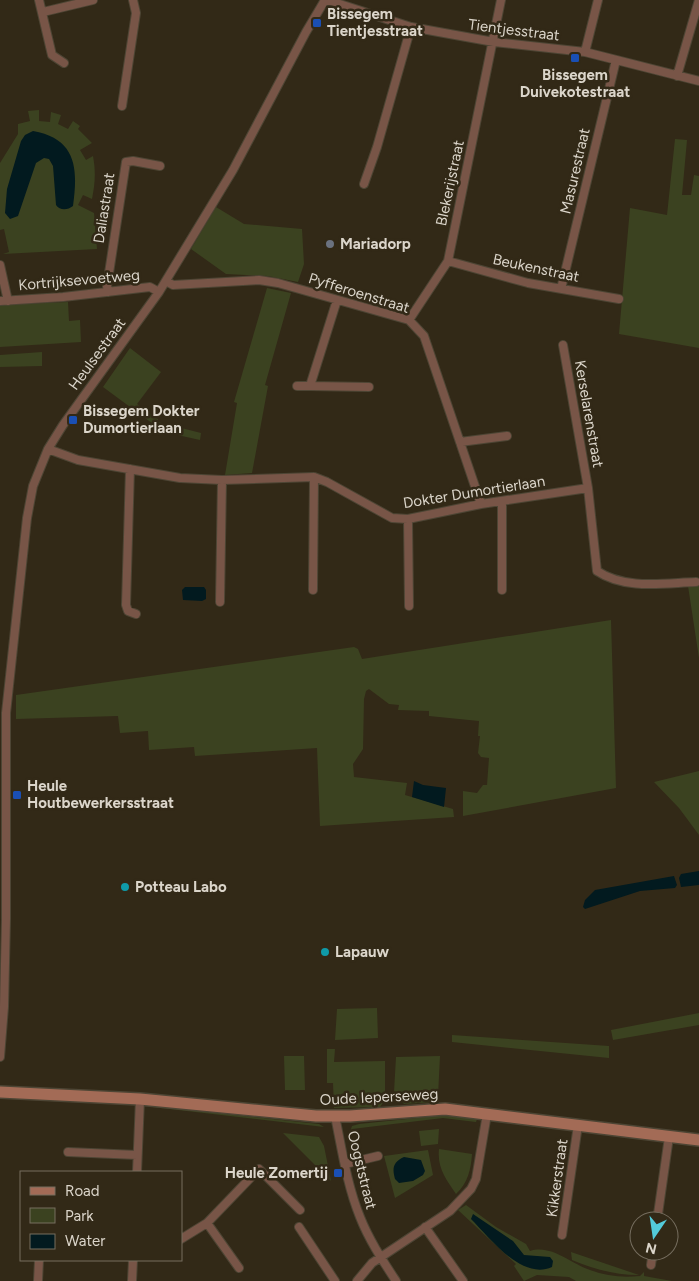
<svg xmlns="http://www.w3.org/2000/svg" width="699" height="1281" viewBox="0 0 699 1281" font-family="Figtree,sans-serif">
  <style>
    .green { fill: #3b4220 }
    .water { fill: #021a1f }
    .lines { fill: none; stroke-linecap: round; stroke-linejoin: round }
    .street-casing { stroke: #4d4534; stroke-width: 10 }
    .secondary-casing { stroke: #4d4534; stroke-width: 14 }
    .street { stroke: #785547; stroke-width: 8 }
    .secondary { stroke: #a36b56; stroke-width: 11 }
    .transit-dot { fill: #1a4fb4; stroke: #322917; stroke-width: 2 }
    .worship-dot { fill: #6b7280; stroke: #322917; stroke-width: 2 }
    .culture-dot { fill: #0f9aa8; stroke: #322917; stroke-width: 2 }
    .labels { text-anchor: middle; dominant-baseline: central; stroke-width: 5; stroke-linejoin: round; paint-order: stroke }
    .poi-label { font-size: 15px; font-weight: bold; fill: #dbd5ca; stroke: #322917; text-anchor: start }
    .street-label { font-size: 15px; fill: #dbd5ca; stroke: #322917 }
  </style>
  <rect width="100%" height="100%" fill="#322917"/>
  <!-- green -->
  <path class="green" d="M39,110V121L50,122L51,112L61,115L58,124L68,129L73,121L80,126L78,129L92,143L80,150L86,160L93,156C96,172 95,184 92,199L83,195L78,205L94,213L97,249L3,254L9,252L4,229L0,230V163L18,134V124L30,121L28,111Z
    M675,139L687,140L682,195H691L694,175L699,176V348L619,334L630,208L667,215Z
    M216,207L244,224L302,229L304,264L298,282L268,276L226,274L191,249Z
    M267,288L291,293L265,385L268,386L252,473L225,475L237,403L234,402Z
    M68,302L69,321L80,320L81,342L0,347V305Z
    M130,348L161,372L137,404L158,419V422L201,433L200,440L164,432L103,387Z
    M42,352V366L0,367V355Z
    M699,585V658L688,586Z
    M611,620L616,788L463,816V791L477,793L483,785H487L489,758L481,757L478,753L480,736H478L479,721L429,716V711L398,710L399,705L389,704L369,689L366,691L364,699L363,749L353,764L354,777L407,783L405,795L453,809L454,817L320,826L317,748L195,756L194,747L149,750L148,731L120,733L118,716L16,719V695L354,647L358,649L362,659Z
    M699,771V835L679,808L654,782Z
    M377,1008L378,1038L335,1040L337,1009Z
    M699,1013V1025L613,1040L611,1030Z
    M452,1035L609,1046V1058L452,1042Z
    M327,1049H335L334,1062L385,1061V1100L380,1107L334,1108L333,1083H327Z
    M284,1056H304L305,1090H285Z
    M440,1056L438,1096L435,1102L404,1104L394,1092L396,1057Z
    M152,1106L319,1124L324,1127L152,1107Z
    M445,1115L477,1119L476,1122L443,1118L352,1129L350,1132L352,1126L359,1124Z
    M439,1129L438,1144L421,1146L419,1131Z
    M283,1133L319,1137L324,1146L331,1181Z
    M439,1149L472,1154C471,1169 468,1183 456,1194C446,1179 437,1168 439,1149Z
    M428,1150L433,1175L395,1198L384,1156Z
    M466,1205L496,1227L526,1244L530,1251C551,1244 570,1263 590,1270C606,1276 623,1278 640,1276L644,1272V1276L672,1281H576L569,1277L537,1275L524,1281L514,1266L516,1264L458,1210Z
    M571,1252L639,1275C614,1275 594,1269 572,1260Z"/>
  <!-- water -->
  <path class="water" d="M33,131C77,139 78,169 73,206C68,210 60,211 56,205L53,166L49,159L44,158L36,163L18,216L10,219L5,213L7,189L21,141L25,135Z
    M185,587H204L206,590V599L202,601L183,600L182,590Z
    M414,781L423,785L446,788L444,807L412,797Z
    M699,871V885L681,887L679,878L681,874Z
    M674,876L677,885L675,888L640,891L585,909L583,907L585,900L595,890Z
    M404,1157L421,1160L425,1171L423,1175L413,1181L399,1183L395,1179C392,1168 393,1162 404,1157Z
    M473,1214L513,1241L524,1255L550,1257L553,1261L552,1267C522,1281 490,1238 471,1219Z"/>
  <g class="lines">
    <defs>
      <path id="street" d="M39,0L52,55L64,63
        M327,0L411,27L494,42L585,52L699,81
        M43,12L93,0
        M585,52L598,0
        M677,76L699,0
        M122,106L136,13L133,0
        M364,184L377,147L411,27
        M448,261L528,283L619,299
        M0,265L8,301
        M166,281L173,285L259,280L278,283L409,320L424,336L481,504
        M561,289L616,60
        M108,292L107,286L126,162L133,161L160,166
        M337,300L310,386L369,387
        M0,301L63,297L150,287L159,292
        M409,320L448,261L501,0
        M563,345L588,488L597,571C625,590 664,583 696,582
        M297,386H310
        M460,442L507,436
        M48,449L78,460L180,478L222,480L314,477L327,482L392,518L408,519L481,504L588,488
        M130,469L126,605L128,611L136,614
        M408,519L409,606
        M313,590L314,477
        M502,590V501
        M220,602L222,480
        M0,1057L4,1007L6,919V713L27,518L33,486L48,449L63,425L159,292L233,170L306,32L325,0
        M335,1116C342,1150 347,1185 360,1217C369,1240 383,1261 396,1281
        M68,1152L137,1155
        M345,1164L378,1156
        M137,1172L140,1099
        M657,1221L669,1137
        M207,1223L239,1268
        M299,1227L335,1281
        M425,1227L463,1281
        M562,1235L578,1125
        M181,1239L207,1223L259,1169L300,1210
        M651,1265L653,1251
        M38,1281L39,1260
        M132,1281L133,1260
        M357,1281L372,1263L450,1211L471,1189L476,1179L487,1114"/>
      <path id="secondary" d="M0,1092L140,1099L316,1116H350L445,1109L699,1140"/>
    </defs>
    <!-- street casing -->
    <use href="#street" class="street-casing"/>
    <!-- secondary casing -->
    <use href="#secondary" class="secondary-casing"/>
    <!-- street -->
    <use href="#street" class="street"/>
    <!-- secondary -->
    <use href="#secondary" class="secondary"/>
  </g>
  <!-- markers -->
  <g class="transit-dot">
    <rect x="312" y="18" width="10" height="10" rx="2.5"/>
    <rect x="570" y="53" width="10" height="10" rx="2.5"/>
    <rect x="68" y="415" width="10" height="10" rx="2.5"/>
    <rect x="12" y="790" width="10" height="10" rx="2.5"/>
    <rect x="333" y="1168" width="10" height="10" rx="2.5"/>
  </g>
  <circle class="worship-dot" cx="330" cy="244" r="5"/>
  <g class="culture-dot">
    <circle cx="125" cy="887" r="5"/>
    <circle cx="325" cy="952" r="5"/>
  </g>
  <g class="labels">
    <!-- poi labels -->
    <g class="poi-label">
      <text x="327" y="14">Bissegem<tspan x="327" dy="17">Tientjesstraat</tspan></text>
      <text x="575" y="75" text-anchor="middle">Bissegem<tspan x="575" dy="17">Duivekotestraat</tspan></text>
      <text x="340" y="244">Mariadorp</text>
      <text x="83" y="411">Bissegem Dokter<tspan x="83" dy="17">Dumortierlaan</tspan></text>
      <text x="27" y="786">Heule<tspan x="27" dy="17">Houtbewerkersstraat</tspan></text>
      <text x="135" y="887">Potteau Labo</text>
      <text x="335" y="952">Lapauw</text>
      <text x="328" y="1173" text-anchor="end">Heule Zomertij</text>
    </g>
    <!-- street labels -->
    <g class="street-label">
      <text transform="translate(514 30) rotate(7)">Tientjesstraat</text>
      <text transform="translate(575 171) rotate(-77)">Masurestraat</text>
      <text transform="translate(450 183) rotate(-78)">Blekerijstraat</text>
      <text transform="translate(104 208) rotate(-81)">Daliastraat</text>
      <text transform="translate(536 268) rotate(12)">Beukenstraat</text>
      <text transform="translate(79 280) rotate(-5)">Kortrijksevoetweg</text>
      <text transform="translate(359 293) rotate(17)">Pyfferoenstraat</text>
      <text transform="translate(97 354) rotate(-54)">Heulsestraat</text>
      <text transform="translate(589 414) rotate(80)">Kerselarenstraat</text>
      <text transform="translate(474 492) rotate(-9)">Dokter Dumortierlaan</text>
      <text transform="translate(379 1097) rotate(-3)">Oude Ieperseweg</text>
      <text transform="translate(362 1170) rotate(76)">Oogststraat</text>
      <text transform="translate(557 1178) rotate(-82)">Kikkerstraat</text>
    </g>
  </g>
  <!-- legend -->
  <rect x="20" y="1171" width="162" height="90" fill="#322917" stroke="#766e5f"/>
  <rect x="30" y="1187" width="25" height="8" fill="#a36b56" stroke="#766e5f"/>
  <text x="65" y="1196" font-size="15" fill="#dbd5ca">Road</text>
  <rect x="30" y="1208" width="25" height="15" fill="#3b4220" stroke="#766e5f"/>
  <text x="65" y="1221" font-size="15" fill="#dbd5ca">Park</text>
  <rect x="30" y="1234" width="25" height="15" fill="#021a1f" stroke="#766e5f"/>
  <text x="65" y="1246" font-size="15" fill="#dbd5ca">Water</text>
  <!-- north arrow -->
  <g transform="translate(654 1236) rotate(193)"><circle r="24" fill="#322917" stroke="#766e5f"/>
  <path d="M0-4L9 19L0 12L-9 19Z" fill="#53cbda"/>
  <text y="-8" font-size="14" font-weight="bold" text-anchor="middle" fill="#dbd5ca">N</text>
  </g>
</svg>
